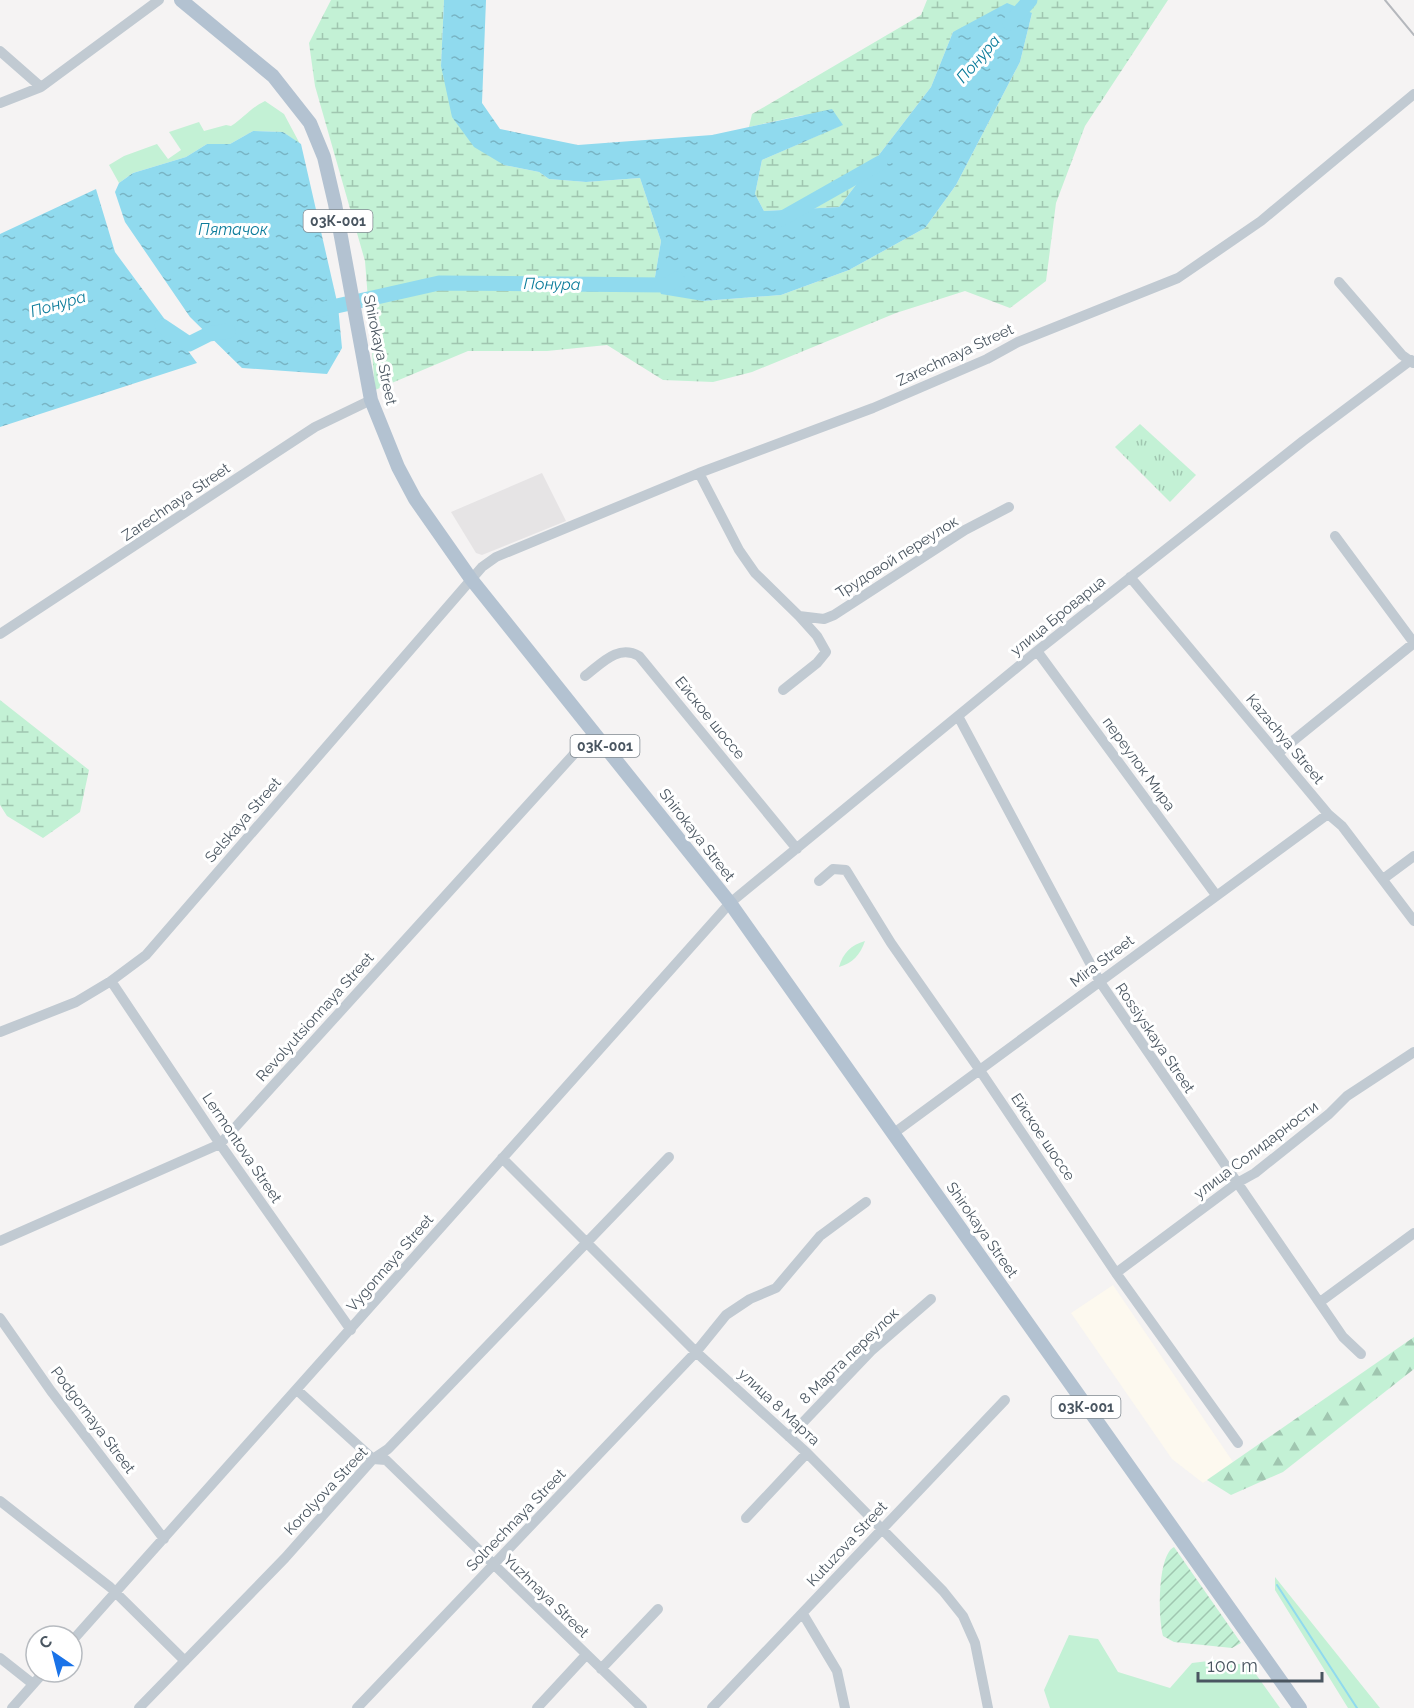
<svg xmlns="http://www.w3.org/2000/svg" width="1414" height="1708" viewBox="0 0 1414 1708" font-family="Raleway,sans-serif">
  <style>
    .commercial { fill: #fdf9ef }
    .education { fill: #e6e4e5 }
    .grass { fill: #c3f1d5 }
    .forest { fill: url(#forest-firs) }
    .wetland { fill: url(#wetland-marsh) }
    .park { fill: url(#park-tufts) }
    .garden { fill: url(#garden-furrows) }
    .water { fill: url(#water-ripples) }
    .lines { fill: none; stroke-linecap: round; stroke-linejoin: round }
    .stream { stroke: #90daee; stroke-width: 2 }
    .river { stroke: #90daee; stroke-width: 15 }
    .minor { stroke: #c1cad2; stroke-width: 10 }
    .major { stroke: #b3c2d1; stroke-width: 14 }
    .rail { stroke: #b5b8bd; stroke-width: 2 }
    .labels { text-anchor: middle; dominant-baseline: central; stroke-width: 6; stroke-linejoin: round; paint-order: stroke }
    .shield { fill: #fff; stroke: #808990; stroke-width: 1.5 }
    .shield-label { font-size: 14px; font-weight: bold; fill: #4a5661 }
    .street-label { font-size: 15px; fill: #4a5661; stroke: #fff }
    .water-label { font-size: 16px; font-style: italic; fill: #0c7c9b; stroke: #fff }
  </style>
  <defs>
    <pattern id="forest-firs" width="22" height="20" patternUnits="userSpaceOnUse" patternTransform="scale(1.5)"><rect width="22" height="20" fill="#c3f1d5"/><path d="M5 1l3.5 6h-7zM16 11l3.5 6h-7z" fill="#a0c6b0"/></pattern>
    <pattern id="wetland-marsh" width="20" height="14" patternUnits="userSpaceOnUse" patternTransform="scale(1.5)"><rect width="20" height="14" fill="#c3f1d5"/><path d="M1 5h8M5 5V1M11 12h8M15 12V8" fill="none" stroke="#a0c6b0"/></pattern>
    <pattern id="park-tufts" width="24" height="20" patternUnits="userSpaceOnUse" patternTransform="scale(1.5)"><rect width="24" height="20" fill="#c3f1d5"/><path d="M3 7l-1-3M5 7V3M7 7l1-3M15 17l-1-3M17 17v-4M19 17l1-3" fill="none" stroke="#a0c6b0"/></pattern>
    <pattern id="garden-furrows" width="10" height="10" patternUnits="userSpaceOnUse" patternTransform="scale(1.5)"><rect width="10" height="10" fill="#c3f1d5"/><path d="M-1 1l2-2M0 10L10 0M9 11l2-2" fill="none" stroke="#a0c6b0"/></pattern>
    <pattern id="water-ripples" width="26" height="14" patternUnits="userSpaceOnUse" patternTransform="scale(1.5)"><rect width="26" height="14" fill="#90daee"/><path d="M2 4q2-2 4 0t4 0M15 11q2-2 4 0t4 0" fill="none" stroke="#78b4c4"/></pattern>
  </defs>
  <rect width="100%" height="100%" fill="#f5f3f3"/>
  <!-- commercial -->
  <path class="commercial" d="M1113,1285L1233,1462L1203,1483L1172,1459L1071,1313Z"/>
  <!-- education -->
  <path class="education" d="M542,473L566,521L482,555L476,553L451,512Z"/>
  <!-- grass -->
  <path class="grass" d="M265,101L284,114L300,144L283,132L253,131L230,144H207L186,157L133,173L119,183L109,165L124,156L157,144L168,159L181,150L169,132L199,122L204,131L226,125L231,126C245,117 249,109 265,101Z
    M865,941C860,955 853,963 839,967C843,953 851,945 865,941Z
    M1275,1577L1380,1708H1348L1275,1590Z
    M1069,1635L1098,1639L1118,1672L1170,1688L1192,1663L1217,1660L1250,1666L1280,1708H1050L1044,1690Z"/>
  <!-- forest -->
  <path class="forest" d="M1414,1337V1369L1283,1472L1231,1495L1207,1480Z"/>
  <!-- wetland -->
  <path class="wetland" d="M331,0H444L441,66L504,165L539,172L549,179L586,182L640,178L661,241L655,277L703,301L781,295L849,270L925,228L956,185L1020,62L1032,13L953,32L931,87L839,207L764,211L755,194L762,160L842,125L803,115L749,127L752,114L921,15L927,0H1168L1085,126L1056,203L1046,281L1010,308L965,291L896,313L752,372L713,382L663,380L607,345L547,351H468L375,390L365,261L315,86L309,43Z
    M0,700L89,770L80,812L43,838L7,816L0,805Z"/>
  <!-- park -->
  <path class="park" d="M1140,424L1196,475L1170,502L1115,447Z"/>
  <!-- garden -->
  <path class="garden" d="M1174,1547L1241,1643L1232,1648L1174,1642L1163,1636C1158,1619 1157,1556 1174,1547Z"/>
  <!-- water -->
  <path class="water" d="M444,0H486L482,103L500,129L578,145L712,135L832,109L843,125L762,160L755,194L764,211L839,207L931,87L953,32L1007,3L1032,13L1020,62L956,185L925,228L849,270L781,295L703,301L661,294L655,277L661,241L640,178L586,182L549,179L539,172L504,165L474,147L452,117L441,66Z
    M253,131L283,132L301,144L338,306L342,348L327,374L242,368L190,317L125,222L115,192L119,183L133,173L186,157L207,144H230Z
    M96,189L115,252L197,363L0,427V234Z"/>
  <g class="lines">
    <!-- stream -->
    <path class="stream" d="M1277,1585L1357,1708"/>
    <!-- river -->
    <path class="river" d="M1010,23L1030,0
      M781,219L880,163
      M319,310L439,283L667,285L677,279
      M162,326L189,344L209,334L228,331"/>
    <!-- minor -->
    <path class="minor" d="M0,51L41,87
      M0,103L41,87L159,0
      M1339,282L1402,355L1413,363
      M699,473L739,550L755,573L799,616L824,619L834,615L965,530L1009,507
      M1335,536L1414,643
      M1130,577L1328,814L1342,826L1414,921
      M0,634L315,427L371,400
      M1037,651L1216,895
      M585,676C602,663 618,644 639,656L797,849
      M783,690L817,663L826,652L817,636L799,616
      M958,716L1100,982L1343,1337L1361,1354
      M1278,753L1414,643
      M1383,879L1414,856
      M819,881L833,869L846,870L891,943L979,1069L1116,1273L1238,1443
      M111,981L220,1144L351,1330
      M0,1032L76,1002L111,981L146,955L482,567L496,557L699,473L873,408L987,359L1018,342L1178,278L1261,221L1414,94
      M894,1133L1328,814
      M502,1158L696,1352L807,1453L943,1591L963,1616L975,1643L988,1708
      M0,1241L220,1144L594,732
      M1116,1273L1237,1183L1255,1173L1329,1114L1347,1096L1414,1052
      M1320,1302L1414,1233
      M0,1318L51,1391L164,1539
      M297,1390L373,1459L386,1460L642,1708
      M789,1437L871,1351L931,1299
      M0,1501L110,1587L185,1661
      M746,1518L807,1453
      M803,1614L837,1671L845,1708
      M72,1641L730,903L1037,651L1303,441L1411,360
      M0,1658L33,1684
      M601,1669L658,1609
      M12,1708L44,1672
      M139,1708L285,1558L373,1459L388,1449L669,1157
      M357,1708L696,1352L726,1315L750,1299L776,1288L820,1236L866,1202
      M537,1708L586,1655
      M712,1708L1005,1400"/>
    <!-- major -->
    <path class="major" d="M181,0L273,76L310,123L324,157L335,204L371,400L398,467L415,499L471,579L730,903L1300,1708"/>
    <!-- rail -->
    <path class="rail" d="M1385,0L1414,35"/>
  </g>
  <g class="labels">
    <!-- shield labels -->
    <g class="shield">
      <rect x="303.5" y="210" width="69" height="22" rx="4.5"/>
      <rect x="570.5" y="735" width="69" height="22" rx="4.5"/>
      <rect x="1051.5" y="1396" width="69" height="22" rx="4.5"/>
    </g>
    <g class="shield-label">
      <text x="338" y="221">03К-001</text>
      <text x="605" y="746">03К-001</text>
      <text x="1086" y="1407">03К-001</text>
    </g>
    <!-- street labels -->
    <g class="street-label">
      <text transform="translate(380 350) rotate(78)">Shirokaya Street</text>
      <text transform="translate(955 355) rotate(-25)">Zarechnaya Street</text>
      <text transform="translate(176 502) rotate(-34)">Zarechnaya Street</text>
      <text transform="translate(897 557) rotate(-32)">Трудовой переулок</text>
      <text transform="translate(1058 616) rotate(-39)">улица Броварца</text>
      <text transform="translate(710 718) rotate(51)">Ейское шоссе</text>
      <text transform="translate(1285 739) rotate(50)">Kazachya Street</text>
      <text transform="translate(1139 764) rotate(54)">переулок Мира</text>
      <text transform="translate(243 820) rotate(-49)">Selskaya Street</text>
      <text transform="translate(697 835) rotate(52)">Shirokaya Street</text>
      <text transform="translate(1102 961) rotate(-37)">Mira Street</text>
      <text transform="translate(315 1017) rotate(-48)">Revolyutsionnaya Street</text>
      <text transform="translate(1155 1038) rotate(56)">Rossiyskaya Street</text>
      <text transform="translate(1043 1137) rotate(56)">Ейское шоссе</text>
      <text transform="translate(242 1148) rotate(56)">Lermontova Street</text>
      <text transform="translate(1256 1150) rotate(-37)">улица Солидарности</text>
      <text transform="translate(982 1230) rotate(55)">Shirokaya Street</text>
      <text transform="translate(390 1263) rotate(-49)">Vygonnaya Street</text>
      <text transform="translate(849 1356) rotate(-44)">8 Марта переулок</text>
      <text transform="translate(779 1407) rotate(43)">улица 8 Марта</text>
      <text transform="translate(93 1420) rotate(53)">Podgornaya Street</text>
      <text transform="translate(326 1491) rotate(-47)">Korolyova Street</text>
      <text transform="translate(516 1520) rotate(-46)">Solnechnaya Street</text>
      <text transform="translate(847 1544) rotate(-47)">Kutuzova Street</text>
      <text transform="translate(546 1596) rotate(44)">Yuzhnaya Street</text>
    </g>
    <!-- water labels -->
    <g class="water-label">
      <text transform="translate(978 59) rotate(-49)">Понура</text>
      <text x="233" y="229">Пятачок</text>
      <text transform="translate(552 284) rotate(1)">Понура</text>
      <text transform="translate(58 304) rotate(-16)">Понура</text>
    </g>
  </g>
  <!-- north arrow -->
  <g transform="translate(54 1654) rotate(325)"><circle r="28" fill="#ffffff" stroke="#b7bbc0" stroke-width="1.5"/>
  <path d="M0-4.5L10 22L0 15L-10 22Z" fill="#1a73e8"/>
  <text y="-9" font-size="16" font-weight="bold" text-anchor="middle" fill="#4a5661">С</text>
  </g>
  <!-- scale -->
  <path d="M1198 1672v9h124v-9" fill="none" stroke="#4a5661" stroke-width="3"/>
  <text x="1207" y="1672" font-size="18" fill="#4a5661" stroke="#ffffff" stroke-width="4.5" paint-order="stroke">100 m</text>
</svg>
